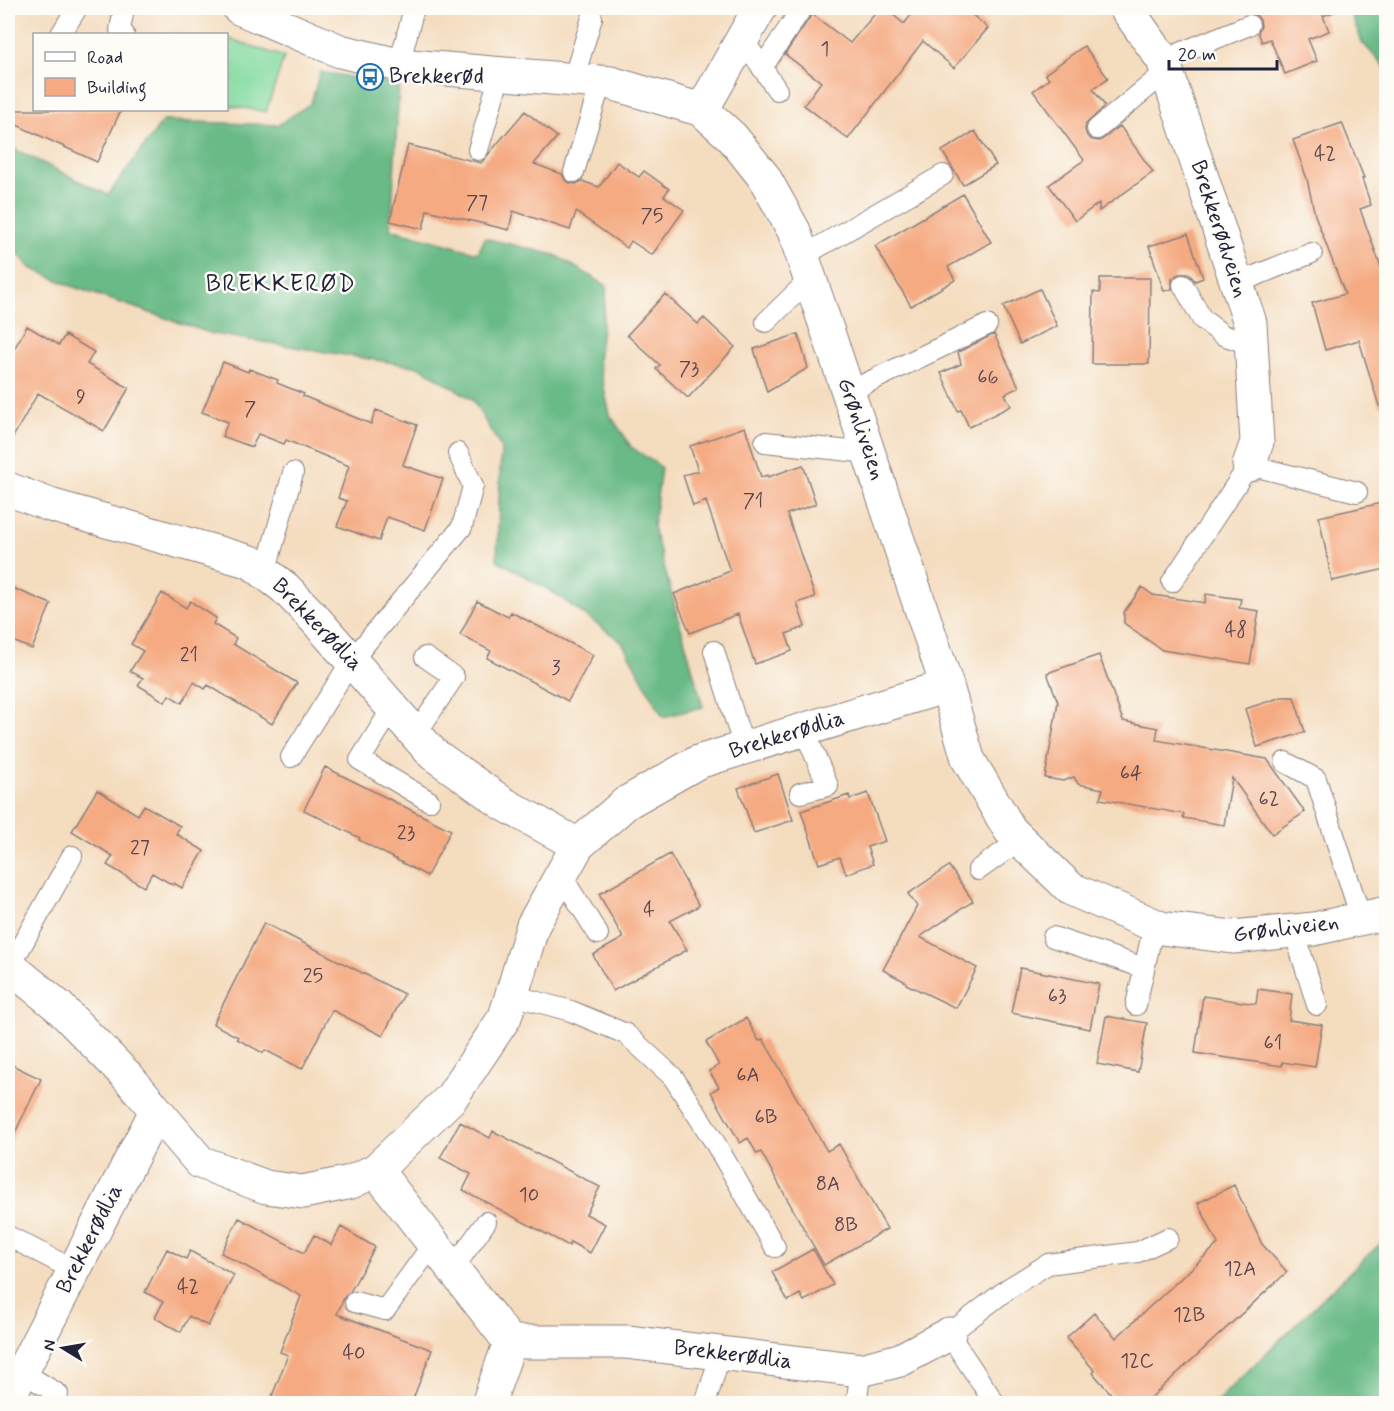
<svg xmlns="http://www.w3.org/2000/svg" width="1394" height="1411" viewBox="0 0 1394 1411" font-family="Mynerve,sans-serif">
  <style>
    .green { fill: #82da9f; stroke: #527e6d; stroke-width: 1.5 }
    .forest { fill: #69ba86; stroke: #466e60; stroke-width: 1.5 }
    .building { fill: #f5aa82 }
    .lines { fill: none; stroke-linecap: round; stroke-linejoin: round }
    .service-casing { stroke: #8b7f7c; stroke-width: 22 }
    .minor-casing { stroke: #8b7f7c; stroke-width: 35 }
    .service { stroke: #fff; stroke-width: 20 }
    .minor { stroke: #fff; stroke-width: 33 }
    .labels { text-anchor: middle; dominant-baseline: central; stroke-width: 5; stroke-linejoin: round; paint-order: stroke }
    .number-label { font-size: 20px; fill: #57444d }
    .poi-label { font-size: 22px; fill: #22223b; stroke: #fdfcf7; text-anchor: start }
    .street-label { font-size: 22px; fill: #22223b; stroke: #fdfcf7 }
    .neighbourhood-label { font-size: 24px; letter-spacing: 1.5px; fill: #22223b; stroke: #fdfcf7 }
  </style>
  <rect width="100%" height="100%" fill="#fdfcf7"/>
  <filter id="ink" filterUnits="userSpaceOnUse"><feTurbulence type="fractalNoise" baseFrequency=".0167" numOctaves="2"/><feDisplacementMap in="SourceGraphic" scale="12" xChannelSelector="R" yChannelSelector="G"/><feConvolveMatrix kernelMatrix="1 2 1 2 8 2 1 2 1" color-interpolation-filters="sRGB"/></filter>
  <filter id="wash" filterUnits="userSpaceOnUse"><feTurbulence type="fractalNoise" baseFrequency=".008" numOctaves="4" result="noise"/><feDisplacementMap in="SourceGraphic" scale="24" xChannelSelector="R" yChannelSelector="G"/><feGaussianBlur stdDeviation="1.35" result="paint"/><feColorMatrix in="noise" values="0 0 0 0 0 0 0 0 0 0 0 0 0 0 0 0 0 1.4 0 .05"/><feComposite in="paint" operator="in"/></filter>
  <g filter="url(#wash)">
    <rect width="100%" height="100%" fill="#f4dcbe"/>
    <!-- green -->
    <path class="green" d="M227,38L284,57L266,112L227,105Z"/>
    <!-- forest -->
    <path class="forest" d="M1349,8H1386V68L1362,42Z
      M320,72L399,85L391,229L478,253L485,238L555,255L607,286L598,361L610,415L631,447L661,467L653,527L703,707L663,717L622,642L554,593L497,560L501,447L472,399L420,367L213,334L71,286L29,267L8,241V146L108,195L163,121L278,125L311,103Z
      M1386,1239V1403H1215L1355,1267Z"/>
    <g id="blocks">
      <!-- building -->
      <path class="building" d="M880,8H885L904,24L917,8H964L988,28L954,68L923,41L848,139L804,105L821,82L785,54L812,14L850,43Z
        M1248,8H1343L1323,16L1329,31L1308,39L1317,61L1285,74L1270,39L1262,42L1258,32L1261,26L1260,20L1256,15L1250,13Z
        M1084,46L1108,78L1093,89L1105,106L1086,124L1085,130L1087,136L1092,140L1100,141L1120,126L1153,172L1099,211V203L1075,221L1049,185L1084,160L1033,91L1049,79L1045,74Z
        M8,110H121L97,162L8,121Z
        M525,111L557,137L534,164L562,174L565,180L570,183L576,184L582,181L599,187L617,162L639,177L644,171L669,189L664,196L684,210L652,255L631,241L627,248L576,212L570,230L513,211L509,230L427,210L423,229L390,221L408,145L481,163Z
        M1342,123L1364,178L1362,179L1371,205L1360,209L1386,281V405L1379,406L1359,340L1325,350L1312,303L1345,294L1315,215L1307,179L1293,140Z
        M975,131L996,165L963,185L942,151Z
        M963,194L991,242L948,267L955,280L911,306L875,246Z
        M1188,234L1203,278L1195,281L1189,274H1178L1172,279V289L1164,291L1149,246Z
        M1100,278H1150L1149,364H1092L1093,292L1100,293Z
        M1040,289L1057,326L1020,344L1003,306Z
        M665,294L698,324L704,318L735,347L688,398L656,369L660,365L627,335Z
        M27,326L59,345L65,335L94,352L87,364L129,388L104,431L38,393L8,446V360Z
        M798,334L808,368L767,392L754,349Z
        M994,334L1019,387L1005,394L1011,406L969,427L961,410L958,411L941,373L961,364L958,352Z
        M223,362L248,372L249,369L278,380L277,383L304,394L303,396L371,424L376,410L417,425L403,465L443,479L425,530L387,517L379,541L337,526L347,501L338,498L349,466L286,440L284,444L258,434L252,447L222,436L228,422L202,412Z
        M745,427L761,477L768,475V477L803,465L816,504L787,514L815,597L797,603L805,627L786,634L792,651L755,664L738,614L690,633L674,594L730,571L706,501L693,506L683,475L698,471L690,446Z
        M1386,502V569L1332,581L1319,517Z
        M8,586L51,604L32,649L8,639Z
        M1142,587L1153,595L1205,603L1206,594L1241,599L1239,608L1259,611L1250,664L1162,650L1124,623V612Z
        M162,593L186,608L190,601L216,618L213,624L236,638L233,644L297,683L272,724L208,685L205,689L194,682L182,703L169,695L165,702L138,685L143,678L130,671L143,651L131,644Z
        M477,601L508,617L511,612L593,655L568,701L487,658L491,651L460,635Z
        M1099,655L1123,721L1158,728L1156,740L1267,759L1305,812L1272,834L1232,778L1224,825L1183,818L1184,814L1100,799L1103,789L1078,784L1074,777L1063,781L1045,778L1058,702L1047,673Z
        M1282,697H1294L1305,732L1257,747L1245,709Z
        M325,767L451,830L427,876L359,840L360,838L304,810Z
        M778,774L793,820L754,833L738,788Z
        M97,790L138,815L144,805L180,826L176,834L204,851L182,888L174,883L173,885L152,873L144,887L107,865L113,856L72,831Z
        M868,793L885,841L867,847L873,864L846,874L840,857L819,864L801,811L849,795L850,799Z
        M670,854L699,906L670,921L687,950L613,991L593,955L623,938L599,894Z
        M949,866L973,901L920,937L977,968L956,1008L906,984V982L883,970L917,906L908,894Z
        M264,923L404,994L383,1036L332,1010L302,1069L265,1050L263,1053L237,1039L238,1037L213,1024Z
        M1020,968L1099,984L1090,1029L1011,1013Z
        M1258,989L1292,994L1289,1020L1322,1025L1315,1067L1282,1062V1066L1195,1053L1203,996L1256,1004Z
        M1106,1016L1147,1023L1138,1072L1097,1064Z
        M746,1018L759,1041L763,1039L827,1151L839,1144L887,1229L824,1265L761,1152L757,1154L748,1138L740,1143L711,1092L719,1087L709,1071L719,1065L706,1042Z
        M8,1063L41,1079L8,1147Z
        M460,1122L490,1138L493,1131L600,1187L586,1214L605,1224L590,1253L570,1242L569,1246L463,1190L471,1174L440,1158Z
        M1234,1185L1262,1244L1287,1272L1144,1404H1120L1093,1373L1095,1371L1066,1338L1094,1313L1116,1338L1218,1244L1198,1203Z
        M239,1218L304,1253L314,1235L331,1245L341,1227L375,1247L350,1292L344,1298L337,1314L432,1350L411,1404H269L288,1355L280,1352L301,1296L221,1253Z
        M167,1249L186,1259L190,1251L234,1275L208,1326L189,1316L181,1332L155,1318L163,1302L145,1292Z
        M813,1249L833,1285L804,1301L800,1294L788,1301L772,1272Z"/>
    </g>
  </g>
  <g filter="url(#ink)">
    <use href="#blocks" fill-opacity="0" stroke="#8b7f7c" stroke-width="1.5"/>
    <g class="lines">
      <defs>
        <path id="service" d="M124,8L120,30L124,34
          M61,34L77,8
          M743,39L777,90
          M1163,60L1249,25
          M399,65L414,8
          M762,68L802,8
          M573,80L592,18
          M1097,129L1167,71
          M478,150L500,74
          M574,172L601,82
          M803,256L943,175
          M1237,283L1312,253
          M1183,285L1202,319L1223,335L1252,345
          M766,322L810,279
          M848,392L987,325
          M765,442L869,453
          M265,573L293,473
          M1172,582L1249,465L1357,492
          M714,651L744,748
          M393,707L360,760L429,801
          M416,734L454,677L425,657
          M291,757L352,660L462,527L473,486L458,453
          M1285,762L1316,779L1361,918
          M800,793L828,786L804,730
          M978,870L1020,840
          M561,875L598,934
          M1294,931L1317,1005
          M1053,937L1144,968
          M8,974L10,966L72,856
          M512,995L571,1011L626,1034L673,1077L714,1141L775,1247
          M1136,1005L1154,925
          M8,1236L74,1270
          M453,1269L486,1222
          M355,1302L385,1310L433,1244
          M22,1372L58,1394
          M994,1402L949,1334L1009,1288L1048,1264L1138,1252L1168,1238
          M705,1404L721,1353
          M856,1404L861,1370"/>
        <path id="minor" d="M239,8L340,51L399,65L611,83L702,110L732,137L764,177L794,231L947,686L968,759L1010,830L1071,889L1161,928L1233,937L1314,929L1386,913
          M1126,8L1163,60L1250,323L1257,442L1249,465
          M702,110L760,8
          M8,489L50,505L251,562L285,588L314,618L433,754L504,804L578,845
          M8,965L58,1006L128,1077L200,1162L266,1187L303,1192L351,1182L376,1170L451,1098L505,1017L533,925L578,845L626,803L698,762L947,686
          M376,1170L510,1342H627L861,1370L900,1360L949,1334
          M8,1399L156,1111
          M488,1404L510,1342"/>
      </defs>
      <!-- service casing -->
      <use href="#service" class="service-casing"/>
      <!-- minor casing -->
      <use href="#minor" class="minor-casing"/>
      <!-- service -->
      <use href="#service" class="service"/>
      <!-- minor -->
      <use href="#minor" class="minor"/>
    </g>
  </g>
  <!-- icons -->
  <defs>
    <symbol id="bus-ring" viewBox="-11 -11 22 22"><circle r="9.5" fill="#fdfcf7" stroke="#1f6fb2" stroke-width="1.5"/><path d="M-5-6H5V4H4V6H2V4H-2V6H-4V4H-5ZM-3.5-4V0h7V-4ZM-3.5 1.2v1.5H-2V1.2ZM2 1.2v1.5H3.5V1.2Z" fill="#1f6fb2"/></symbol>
  </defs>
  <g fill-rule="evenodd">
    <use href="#bus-ring" x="355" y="62" width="30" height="30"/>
  </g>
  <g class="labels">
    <!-- number labels -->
    <g class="number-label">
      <text x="825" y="49">1</text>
      <text x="1325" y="154">42</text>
      <text x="477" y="203">77</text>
      <text x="652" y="216">75</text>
      <text x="689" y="369">73</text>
      <text x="988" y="377">66</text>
      <text x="81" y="397">9</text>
      <text x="250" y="409">7</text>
      <text x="753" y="501">71</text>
      <text x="1236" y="630">48</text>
      <text x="189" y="655">21</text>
      <text x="556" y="668">3</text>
      <text x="1131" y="773">64</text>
      <text x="1269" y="799">62</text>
      <text x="406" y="833">23</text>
      <text x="140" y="848">27</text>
      <text x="649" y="910">4</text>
      <text x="313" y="976">25</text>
      <text x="1057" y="996">63</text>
      <text x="1273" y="1043">61</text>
      <text x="748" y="1075">6A</text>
      <text x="766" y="1117">6B</text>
      <text x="828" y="1184">8A</text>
      <text x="529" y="1195">10</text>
      <text x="846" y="1225">8B</text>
      <text x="1240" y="1269">12A</text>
      <text x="188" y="1287">42</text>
      <text x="1189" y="1315">12B</text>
      <text x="354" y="1353">40</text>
      <text x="1137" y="1361">12C</text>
    </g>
    <!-- poi labels -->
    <g class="poi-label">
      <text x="389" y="77">Brekkerød</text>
    </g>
    <!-- street labels -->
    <g class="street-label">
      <text transform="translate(1219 229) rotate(72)">Brekkerødveien</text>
      <text transform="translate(861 429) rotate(71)">Grønliveien</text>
      <text transform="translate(317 625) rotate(46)">Brekkerødlia</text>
      <text transform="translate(787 735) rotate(-17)">Brekkerødlia</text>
      <text transform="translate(1286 929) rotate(-7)">Grønliveien</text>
      <text transform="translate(90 1239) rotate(-63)">Brekkerødlia</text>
      <text transform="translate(733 1355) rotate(7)">Brekkerødlia</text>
    </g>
    <!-- neighbourhood labels -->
    <g class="neighbourhood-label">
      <text x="281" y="284">BREKKERØD</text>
    </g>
  </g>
  <!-- margin -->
  <rect width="1394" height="1411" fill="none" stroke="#fdfcf7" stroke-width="30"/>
  <!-- legend -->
  <rect x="33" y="33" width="195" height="78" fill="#fdfcf7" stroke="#a5a5ac" stroke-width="1.5"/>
  <rect x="45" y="52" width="30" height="9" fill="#ffffff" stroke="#a5a5ac" stroke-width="1.5"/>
  <text x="87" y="63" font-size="18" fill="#22223b">Road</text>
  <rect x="45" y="78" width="30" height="18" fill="#f5aa82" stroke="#a5a5ac" stroke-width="1.5"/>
  <text x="87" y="93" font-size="18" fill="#22223b">Building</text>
  <!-- north arrow -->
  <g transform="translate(63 1348) rotate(281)" stroke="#fdfcf7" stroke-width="4.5" paint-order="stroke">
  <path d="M0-4.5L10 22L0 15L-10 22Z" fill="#22223b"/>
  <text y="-9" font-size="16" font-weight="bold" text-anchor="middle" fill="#22223b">N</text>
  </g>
  <!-- scale -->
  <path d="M1169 60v9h108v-9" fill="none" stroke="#22223b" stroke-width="3"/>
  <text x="1178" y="60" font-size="18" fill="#22223b" stroke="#fdfcf7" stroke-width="4.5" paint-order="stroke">20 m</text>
</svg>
